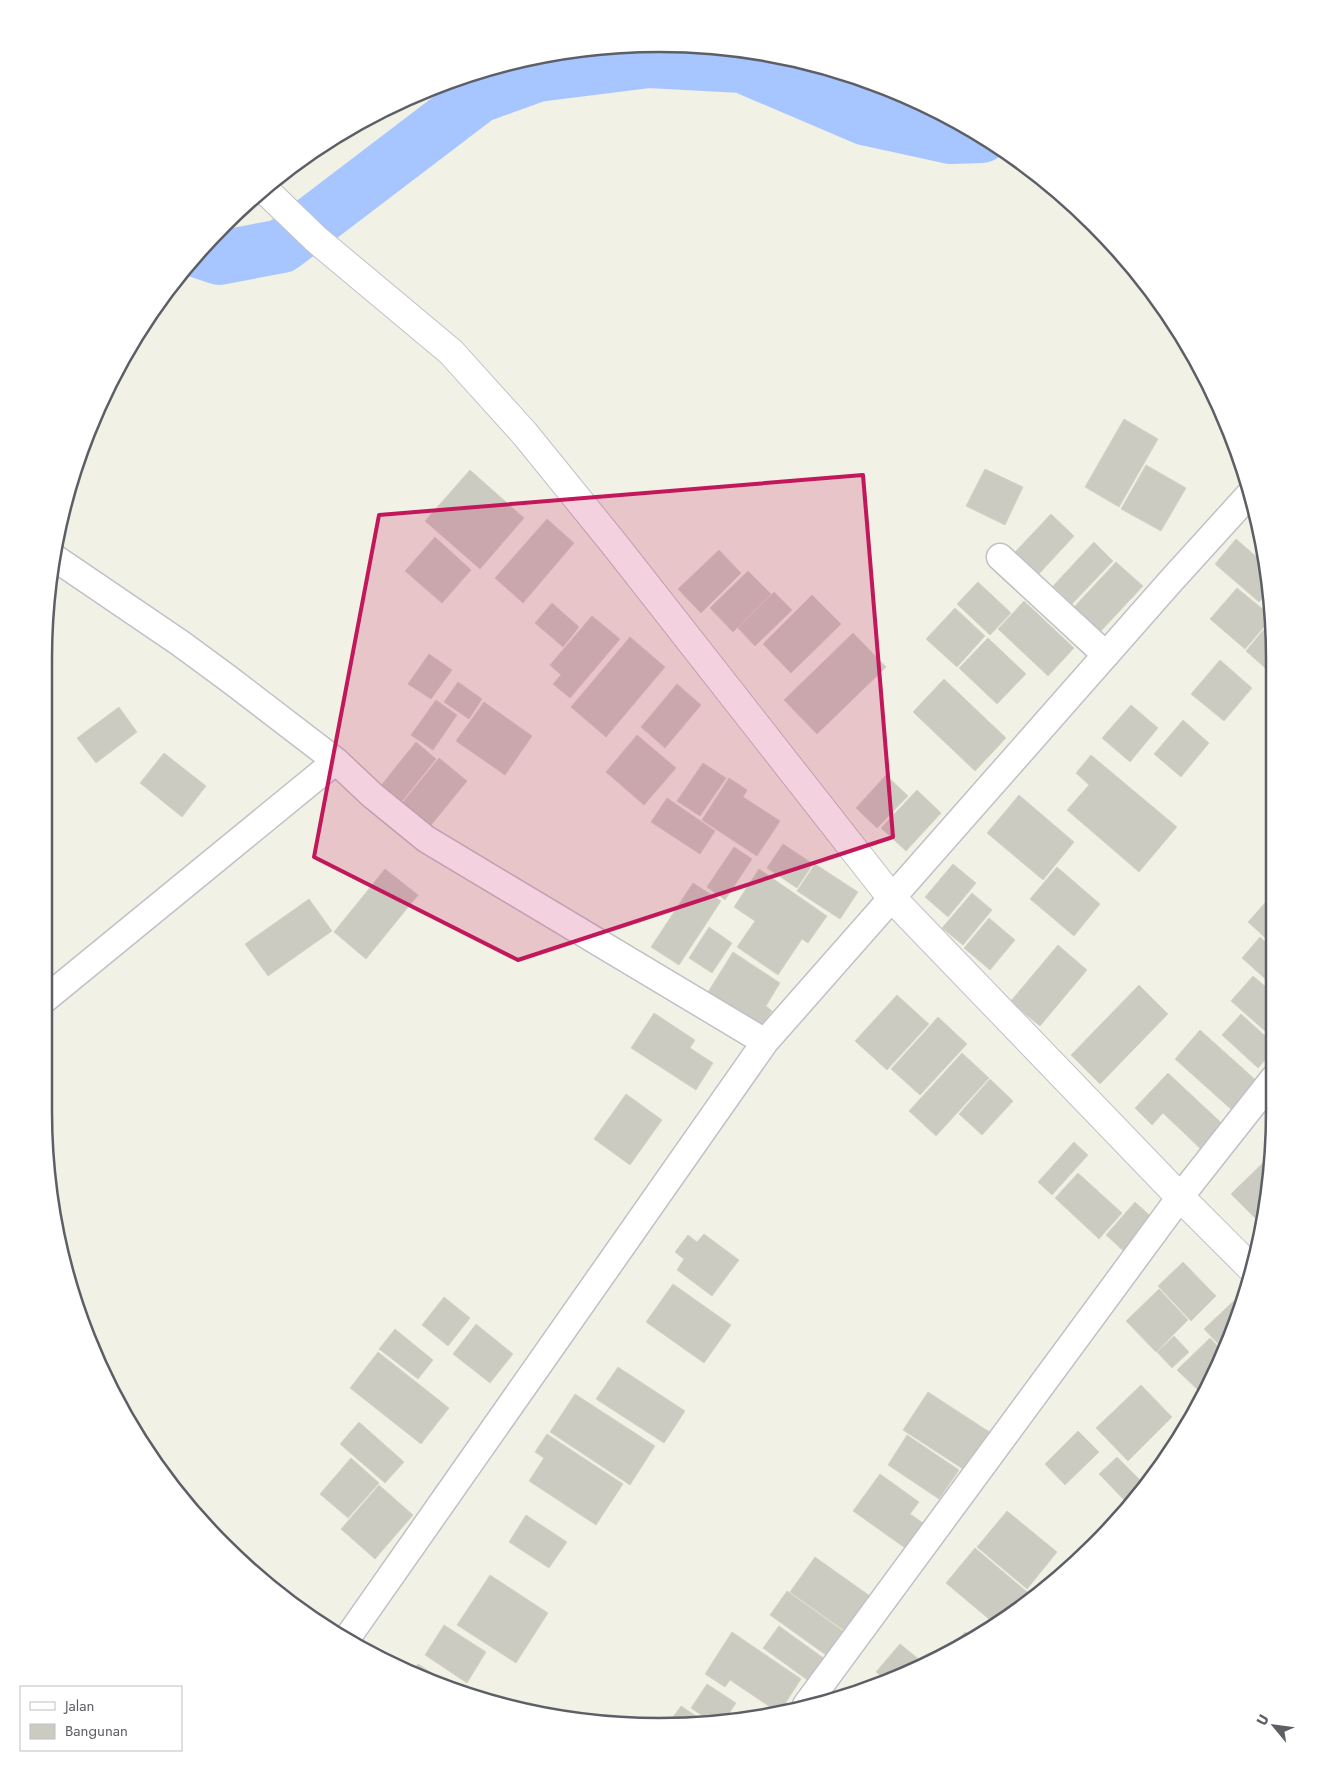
<svg xmlns="http://www.w3.org/2000/svg" width="1319" height="1771" viewBox="0 0 1319 1771" font-family="Jost,sans-serif">
  <style>
    .lines { fill: none; stroke-linecap: round; stroke-linejoin: round }
    .river { stroke: #a7c6ff; stroke-width: 54 }
    .building { fill: #cccbc2; stroke: #d6d4c3 }
    .street-casing { stroke: #bfc1c7; stroke-width: 29 }
    .secondary-casing { stroke: #c0c1c9; stroke-width: 30 }
    .street { stroke: #fff; stroke-width: 26 }
    .secondary { stroke: #fff; stroke-width: 28 }
    .marked { fill: #c2185b; fill-opacity: 0.2; stroke: #c2185b; stroke-width: 4; stroke-linejoin: round }
    .rim { fill: none; stroke: #5d5f67; stroke-width: 2.5 }
  </style>
  <rect width="100%" height="100%" fill="#f1f1e5"/>
  <g class="lines">
    <!-- river -->
    <path class="river" d="M201,252L219,258L282,246L479,96L537,75L649,61L742,66L864,118L951,137L982,136"/>
  </g>
  <!-- building -->
  <path class="building" d="M1124,419L1158,439L1119,507L1085,487Z
    M1146,465L1186,488L1161,531L1121,509Z
    M985,469L1023,487L1005,525L966,506Z
    M470,470L524,518L480,569L425,521Z
    M1051,514L1074,536L1038,575L1014,553Z
    M547,519L574,543L523,603L495,578Z
    M435,537L471,570L442,603L405,571Z
    M1236,539L1266,565L1270,579V589L1259,602L1215,564Z
    M1094,542L1113,561L1072,604L1053,586Z
    M719,550L741,573L701,613L678,589Z
    M1116,562L1143,586L1100,632L1074,607Z
    M748,571L771,594L733,632L710,608Z
    M978,582L1011,613L990,635L957,604Z
    M1237,588L1270,615V620L1245,649L1210,619Z
    M774,592L792,610L755,646L738,628Z
    M812,595L841,624L791,673L763,644Z
    M1024,601L1074,648L1048,676L998,629Z
    M552,603L579,627L563,647L535,623Z
    M955,608L985,636L957,667L926,639Z
    M592,616L620,639L570,698L553,684L561,675L550,665Z
    M1270,622L1271,673L1246,651Z
    M853,633L886,667L817,734L784,700Z
    M630,637L665,667L606,737L571,707Z
    M988,638L1026,674L997,704L959,668Z
    M429,654L452,670L431,699L408,684Z
    M1220,660L1252,688L1224,721L1191,694Z
    M944,679L1006,738L975,771L913,712Z
    M458,682L482,699L469,719L444,702Z
    M677,684L701,705L665,748L641,727Z
    M436,700L457,715L433,750L411,735Z
    M484,702L532,736L505,775L456,741Z
    M1131,705L1158,728L1130,762L1102,738Z
    M119,707L137,732L96,763L77,738Z
    M1183,720L1209,743L1181,777L1154,754Z
    M637,735L676,768L644,805L606,772Z
    M416,742L436,759L399,805L379,788Z
    M164,753L206,786L182,817L140,783Z
    M1091,755L1177,827L1139,872L1067,810L1089,785L1076,773Z
    M439,758L467,781L427,830L399,807Z
    M703,763L726,778L700,816L677,801Z
    M886,775L908,796L877,828L856,808Z
    M729,778L747,790L743,797L780,821L757,856L702,820Z
    M917,790L941,813L906,851L881,828Z
    M1019,795L1074,842L1043,880L987,833Z
    M667,798L715,831L700,854L651,822Z
    M783,844L813,864L797,888L767,868Z
    M734,847L752,859L725,900L707,887Z
    M815,864L858,892L840,919L797,891Z
    M953,864L976,883L948,917L925,897Z
    M1057,867L1100,904L1074,936L1030,899Z
    M385,869L418,895L366,959L334,932Z
    M759,869L827,916L808,943L802,939L778,975L737,947L755,921L734,907Z
    M693,883L721,901L679,965L651,947Z
    M972,893L992,910L963,945L942,928Z
    M1272,895V944L1248,922Z
    M309,899L332,931L268,976L245,944Z
    M989,918L1015,940L990,970L964,948Z
    M709,927L732,943L712,973L689,958Z
    M1260,937L1272,948L1273,986L1242,958Z
    M1058,945L1087,970L1040,1026L1010,1002Z
    M733,952L780,983L766,1006L772,1011L757,1034L703,1000Z
    M1253,976L1273,993V1038L1231,1001Z
    M1139,985L1168,1014L1100,1084L1071,1055Z
    M897,995L929,1024L887,1070L855,1041Z
    M654,1013L695,1040L690,1048L713,1063L696,1090L631,1048Z
    M1241,1014L1273,1043V1051L1258,1068L1222,1035Z
    M938,1017L967,1044L920,1095L891,1069Z
    M1200,1030L1259,1083L1233,1111L1175,1059Z
    M962,1053L989,1078L936,1136L909,1111Z
    M1168,1073L1229,1130L1206,1154L1163,1113L1152,1125L1135,1108Z
    M990,1079L1013,1101L982,1135L959,1114Z
    M626,1094L662,1120L630,1165L594,1139Z
    M1074,1142L1088,1155L1052,1195L1038,1182Z
    M1274,1152L1261,1216L1257,1220L1231,1194Z
    M1078,1173L1122,1213L1099,1239L1055,1198Z
    M1135,1202L1157,1222L1128,1255L1106,1235Z
    M704,1234L739,1260L712,1296L677,1270L684,1259L675,1252L688,1235L697,1242Z
    M1183,1262L1216,1296L1191,1321L1158,1286Z
    M673,1284L731,1325L704,1363L646,1322Z
    M1159,1289L1188,1320L1156,1352L1126,1321Z
    M1240,1295L1245,1300L1243,1309L1224,1350L1204,1329Z
    M444,1297L470,1318L448,1346L422,1325Z
    M476,1324L513,1354L490,1383L453,1354Z
    M395,1329L433,1360L418,1379L379,1349Z
    M1174,1336L1189,1352L1172,1368L1157,1352Z
    M1210,1338L1223,1352L1209,1383L1200,1392L1177,1370Z
    M378,1352L449,1408L421,1444L350,1388Z
    M618,1367L685,1411L664,1443L596,1399Z
    M1141,1385L1172,1417L1128,1461L1096,1428Z
    M928,1392L991,1433L966,1471L903,1430Z
    M575,1394L655,1446L630,1485L550,1432Z
    M359,1422L404,1462L385,1483L340,1444Z
    M1078,1431L1099,1452L1065,1485L1045,1464Z
    M547,1434L623,1484L596,1525L529,1481L544,1458L535,1452Z
    M907,1435L959,1470L939,1499L888,1465Z
    M1117,1457L1145,1485L1130,1506L1099,1474Z
    M351,1458L379,1483L348,1518L320,1494Z
    M880,1474L919,1502L910,1514L926,1525L908,1550L853,1511Z
    M379,1485L413,1515L375,1559L341,1529Z
    M1007,1511L1057,1552L1027,1589L977,1547Z
    M526,1515L567,1542L549,1568L509,1542Z
    M975,1548L1033,1597L1026,1606L996,1625L946,1583Z
    M815,1557L877,1601L852,1636L790,1592Z
    M490,1575L548,1613L516,1663L457,1625Z
    M787,1591L843,1631L826,1655L770,1615Z
    M444,1625L486,1652L467,1683L425,1655Z
    M779,1626L829,1662L813,1684L763,1648Z
    M732,1632L801,1679L781,1710L776,1711L730,1680L725,1687L705,1674Z
    M965,1632L975,1640L951,1652L950,1651Z
    M900,1644L925,1664L887,1681L876,1672Z
    M418,1664L450,1685L412,1672Z
    M707,1684L736,1703L724,1721L713,1723L691,1708Z
    M681,1706L708,1724L700,1726L668,1724Z"/>
  <g class="lines">
    <defs>
      <path id="street" d="M1000,557L1106,655
        M55,558L180,643L229,679L336,761L372,795L426,839L765,1042
        M44,1000L336,761
        M348,1637L765,1042L1170,582L1248,496
        M806,1705L1180,1197L1273,1079"/>
      <path id="secondary" d="M264,189L317,240L451,352L525,434L615,545L891,897L1180,1197L1251,1268"/>
    </defs>
    <!-- street casing -->
    <use href="#street" class="street-casing"/>
    <!-- secondary casing -->
    <use href="#secondary" class="secondary-casing"/>
    <!-- street -->
    <use href="#street" class="street"/>
    <!-- secondary -->
    <use href="#secondary" class="secondary"/>
  </g>
  <!-- marked area -->
  <path class="marked" d="M863,475L893,837L518,960L314,857L379,515Z"/>
  <!-- crop -->
  <path d="M0 0H1319V1771H0ZM659 52H659A607 607 0 0 1 1266 659V1111A607 607 0 0 1 659 1718H659A607 607 0 0 1 52 1111V659A607 607 0 0 1 659 52Z" fill="#fff" fill-rule="evenodd"/>
  <path class="rim" d="M659 52H659A607 607 0 0 1 1266 659V1111A607 607 0 0 1 659 1718H659A607 607 0 0 1 52 1111V659A607 607 0 0 1 659 52Z"/>
  <!-- legend -->
  <rect x="20" y="1686" width="162" height="65" fill="#ffffff" stroke="#bebfc2"/>
  <rect x="30" y="1702" width="25" height="8" fill="#ffffff" stroke="#bebfc2"/>
  <text x="65" y="1711" font-size="15" fill="#5d5f67">Jalan</text>
  <rect x="30" y="1724" width="25" height="15" fill="#cccbc2" stroke="#bebfc2"/>
  <text x="65" y="1736" font-size="15" fill="#5d5f67">Bangunan</text>
  <!-- north arrow -->
  <g transform="translate(1274 1726) rotate(299)" stroke="#ffffff" stroke-width="4" paint-order="stroke">
  <path d="M0-4L9 19L0 12L-9 19Z" fill="#5d5f67"/>
  <text y="-8" font-size="14" font-weight="bold" text-anchor="middle" fill="#5d5f67">U</text>
  </g>
</svg>
